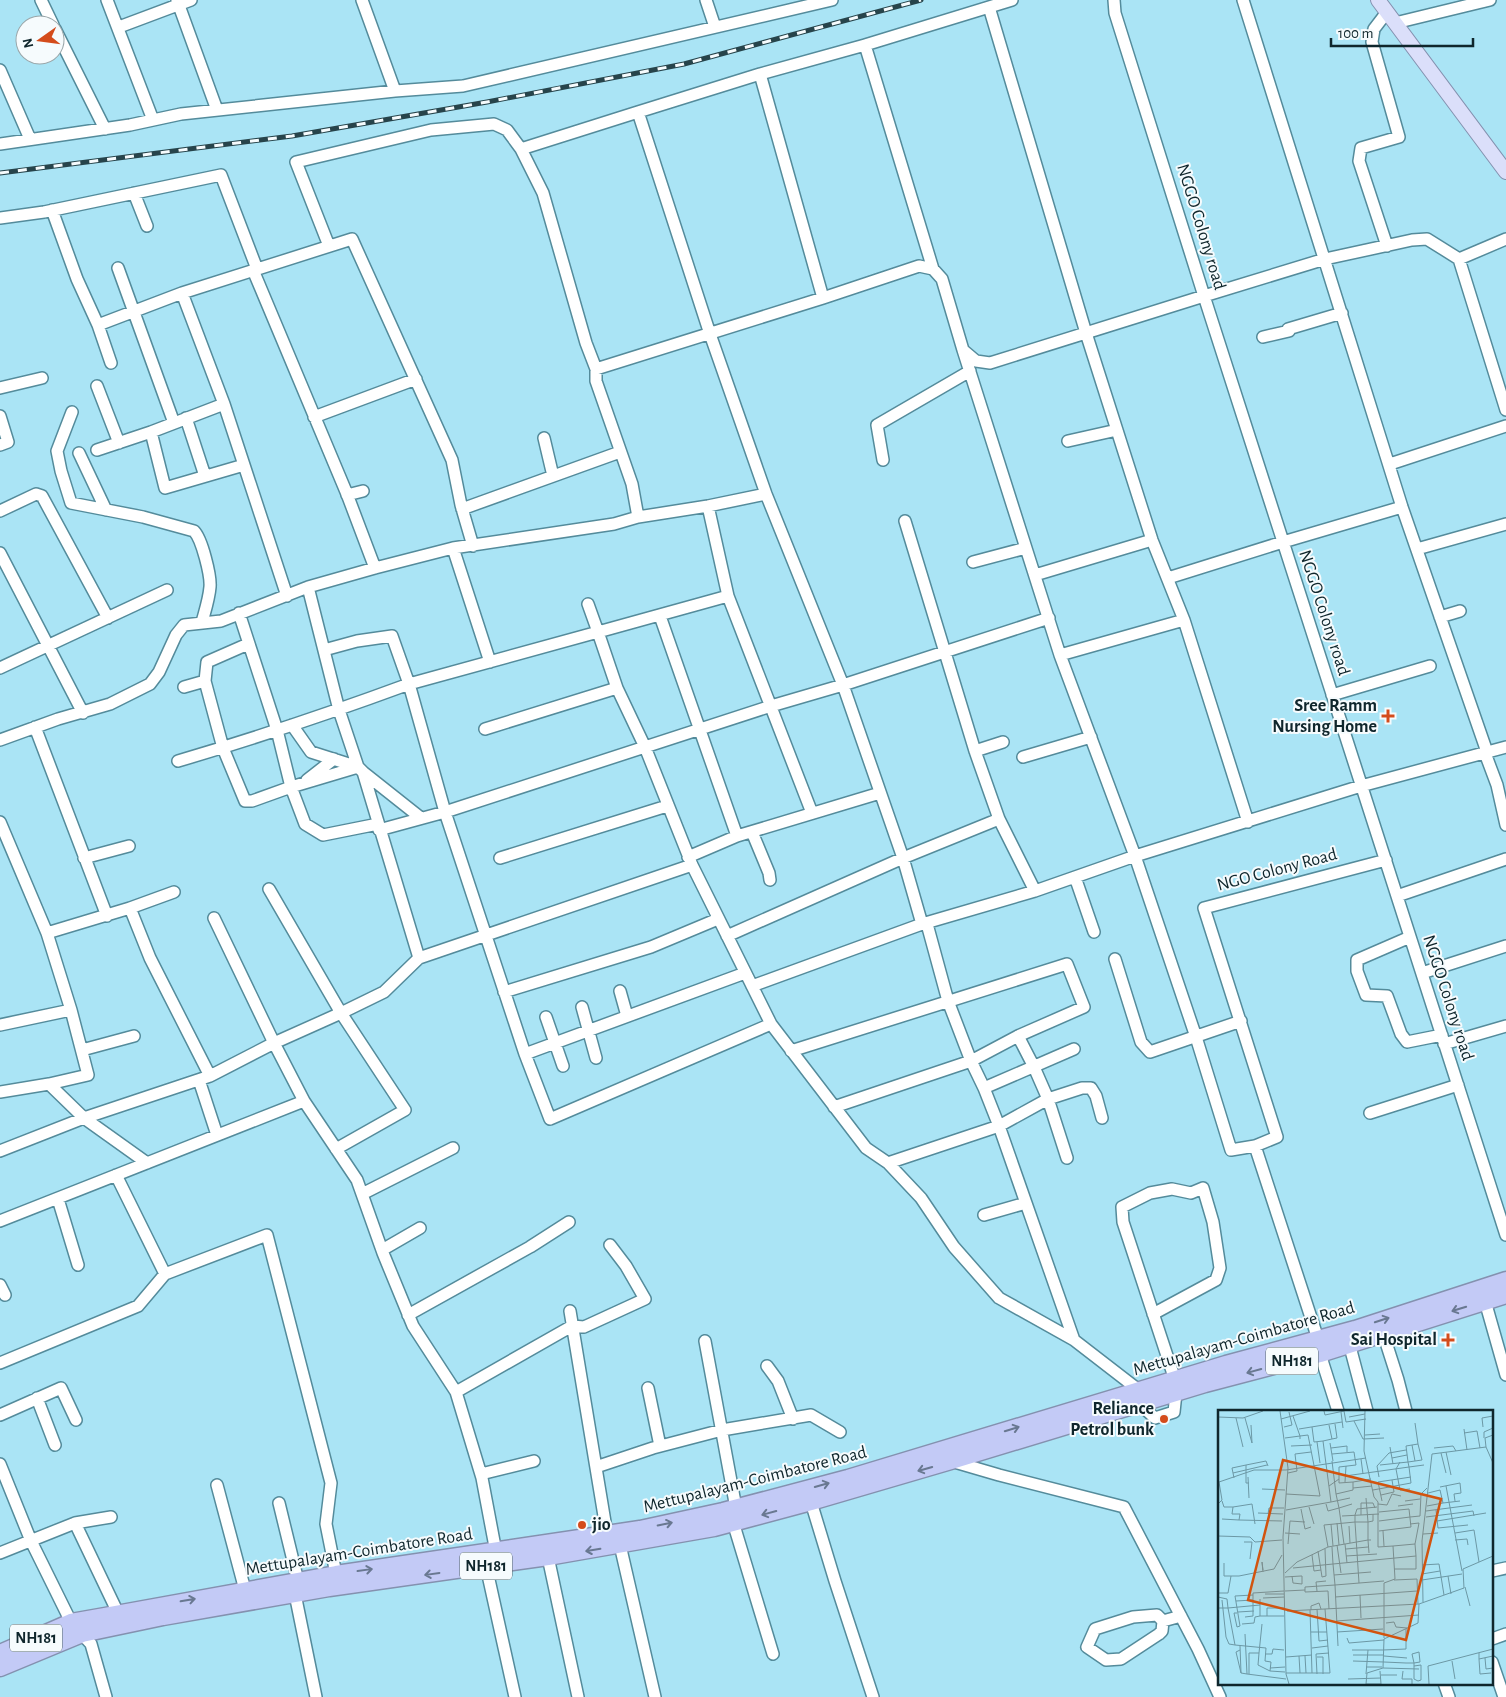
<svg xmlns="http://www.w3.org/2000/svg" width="1506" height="1697" viewBox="0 0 1506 1697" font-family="'Alegreya Sans',sans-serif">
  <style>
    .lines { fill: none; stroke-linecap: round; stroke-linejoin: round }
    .minor-casing { stroke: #548b9b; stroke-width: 14 }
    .major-casing { stroke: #8491af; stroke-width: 16 }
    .highway-casing { stroke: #8491af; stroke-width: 19 }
    .minor { stroke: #fff; stroke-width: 11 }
    .major { stroke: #dbdffa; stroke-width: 14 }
    .highway { stroke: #c3caf6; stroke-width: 16 }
    .rail-casing { stroke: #27444b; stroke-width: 5 }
    .rail { stroke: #f6fbfd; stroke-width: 3; stroke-dasharray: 9; stroke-linecap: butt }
    .oneway { stroke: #697891 }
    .poi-dot { fill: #d44c1c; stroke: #f6fbfd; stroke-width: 2 }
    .labels { text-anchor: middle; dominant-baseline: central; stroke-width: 4; stroke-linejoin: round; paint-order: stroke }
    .shield { fill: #f6fbfd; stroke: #54666b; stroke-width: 1 }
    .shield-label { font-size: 16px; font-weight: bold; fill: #0f262c }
    .street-label { font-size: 18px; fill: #0f262c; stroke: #f6fbfd }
    .poi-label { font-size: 18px; font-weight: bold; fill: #0f262c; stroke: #f6fbfd; text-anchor: end }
    .inset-road { fill: none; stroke: #6c98a5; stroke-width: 1 }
    .view { fill: #d2540f; fill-opacity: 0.15; stroke: #d2540f; stroke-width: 2.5 }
    .inset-edge { fill: none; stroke: #0f262c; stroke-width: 2.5 }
  </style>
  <rect width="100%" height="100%" fill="#aae4f5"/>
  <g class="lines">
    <defs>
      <path id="minor" d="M41,0L53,25
        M107,0L153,120
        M177,0L217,110
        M362,0L395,91
        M706,0L715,27
        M1114,0L1115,13L1204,296L1506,1235
        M1243,0L1402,507L1487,752
        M989,7L1086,333L1152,540L1184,620L1248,822
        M1387,12L1374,29L1372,42L1399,137L1361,148L1359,161L1387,246
        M1395,23L1490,0
        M119,27L191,0
        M55,29L105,129
        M0,70L30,139
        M760,74L865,45
        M0,144L130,125L181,114L395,91L463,86L832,0
        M134,193L147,226
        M52,210L77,279L98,325L111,363
        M0,218L44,212L221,175L257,269
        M329,246L296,162L431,130L494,124L507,130L521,149
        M1459,259L1506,410
        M118,268L174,423
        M933,269L865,45L1012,0
        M253,270L347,494L375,568
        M823,298L760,74L638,112L710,334L766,494L843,685L903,858L922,924L1035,891L1135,856L1196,1037L1231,1150L1255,1146L1277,1137L1204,908L1386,860
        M98,325L182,293
        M1263,337L1289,331L1288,329L1342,313
        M963,350L1060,655L1135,856L1361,786L1506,747
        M596,369L586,343L543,193L521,149L638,112
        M97,386L119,443
        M0,388L42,378
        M72,412L57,451L61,471L71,503L143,517L194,531C202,539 211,576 210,587C209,599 205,611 202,622
        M0,416L8,442L0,445
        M314,417L416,379
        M186,418L205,476
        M151,432L165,488L244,465
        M544,438L553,476
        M1068,441L1117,430
        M97,450L151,432L224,404
        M79,453L106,510
        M883,460L877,425L970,371
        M1390,464L1506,426
        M347,495L363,491
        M708,506L728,596L812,813
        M462,509L620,452
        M0,511L36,494L42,496L108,618
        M638,517L708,506L766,494
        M905,521L975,751L999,819L1035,891
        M453,548L490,662
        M1417,549L1506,524
        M0,553L83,713
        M973,562L1026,548
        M1035,575L1152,540
        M1168,578L1283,542L1402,507
        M308,587L339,710L358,767L363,772L419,958
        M287,596L224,404L182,293L352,239L452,460L461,505L473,546
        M588,604L598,632L728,596
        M239,613L277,730L291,787L305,824L323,835L378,824
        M660,616L737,836
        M1440,617L1460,611
        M1049,618L843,685L771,706L445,812L525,1054L550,1119L771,1024L866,1148L888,1163L921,1198L954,1247L999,1298L1074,1340L1140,1391
        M248,644L207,662L205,681L223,748L245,801H252L291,787L358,767
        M1060,655L1184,620
        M0,668L167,590
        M184,687L205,681
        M1332,695L1430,666
        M292,725L311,752L358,767
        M35,727L107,916
        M485,729L617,688
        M0,740L58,719L110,704L150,684L159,672L176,635L184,625L221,621L308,587L375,568L453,548L614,524L638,517L632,484L596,381V369L823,298L919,266L933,269L942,279L963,350L976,361L990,363L1204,296L1325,259L1412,240L1427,239L1459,259L1506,239
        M975,751L1003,742
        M1485,753L1497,785L1506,825
        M1023,757L1091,737
        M178,761C256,738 333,712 409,684L392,636L357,641L324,650
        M363,772L421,818
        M307,780L334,759
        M0,822L47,933
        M379,830L445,812L409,684L598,632L617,688L645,747L692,865L771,1024
        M752,832L769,873L770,880
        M688,857L737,836L880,793
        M84,858L129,846
        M500,858L667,806
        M1075,877L1094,932
        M1397,896L1506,859
        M130,908L174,892
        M214,918L274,1043L304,1101
        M927,924L948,1001L971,1061L984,1088L999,1126L1074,1340
        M727,936L903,858L999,819
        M1410,937L1357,960V971L1366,995L1387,996L1401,1034L1407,1042L1442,1035
        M1115,959L1141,1042L1150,1052L1241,1021
        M1422,973L1506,946
        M752,986L922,924
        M620,991L627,1016
        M504,992L651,947L718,919
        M582,1007L596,1058
        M546,1017L563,1066
        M0,1025L71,1010
        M1444,1044L1506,1026
        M82,1050L134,1036
        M791,1051L1067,964L1084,1007L1018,1036L971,1061L834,1107
        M525,1054L745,973
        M199,1080L217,1135
        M984,1088L1074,1049
        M0,1092L49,1084
        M1370,1113L1458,1085
        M1255,1146L1318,1339
        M336,1149L405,1110L341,1013L384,992L419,958L692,865
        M0,1151L84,1118L210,1076
        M1067,1158L1048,1099L1082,1088H1091L1096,1096L1102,1118
        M147,1163L84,1118L49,1084L88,1075L71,1010L47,933L130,908L150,958L210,1076L274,1043L341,1013L269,889
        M888,1163L999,1126L1048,1099L1034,1067L1018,1036
        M116,1175L165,1274
        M362,1194L453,1148
        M58,1199L78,1265
        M984,1215L1026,1203
        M0,1221L304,1101L357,1180L383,1253L413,1326L456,1392L482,1478L496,1552
        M382,1250L420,1228
        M0,1285L5,1295
        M1485,1301L1506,1375
        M570,1311L607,1534
        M1153,1314L1216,1280L1220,1268L1213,1222L1203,1188L1191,1193L1172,1189L1150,1193L1122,1207L1123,1222L1175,1380
        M408,1315L530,1247L569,1222
        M1383,1333L1398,1380L1406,1411
        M705,1341L736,1508
        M1349,1343L1367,1411
        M1320,1354L1338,1411
        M0,1363L138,1306L165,1274L267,1235L331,1483L326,1524L336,1574
        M767,1366L778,1381L793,1419
        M648,1388L660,1446
        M456,1392L572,1326L584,1327L645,1299L626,1266L610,1245
        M37,1398L55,1445
        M1142,1404L1145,1409L1155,1418L1174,1412L1176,1393
        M0,1415L61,1388L76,1420
        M951,1461L999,1475L1124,1507L1198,1649L1220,1697
        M0,1464L31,1541L71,1622L91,1644L106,1697
        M596,1467L653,1448L722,1430L811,1415L840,1432
        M481,1474L534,1461
        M217,1485L245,1590
        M811,1502L835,1581L873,1697
        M279,1503L298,1581
        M733,1522L773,1654
        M75,1523L111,1517
        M620,1545L655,1697
        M0,1553L75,1523L118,1613
        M548,1557L578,1697
        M486,1566L515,1697
        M1492,1571L1506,1568
        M295,1594L316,1697
        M1163,1621L1157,1615L1133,1617L1095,1629L1087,1647L1106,1660L1121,1659L1159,1634L1162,1631L1163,1621L1181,1616
        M1492,1639L1506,1634
        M1492,1662L1504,1697
        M1444,1683L1449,1697"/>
      <path id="major" d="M1378,0L1506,172"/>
      <path id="highway" d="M0,1653L71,1622L105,1616L336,1574L640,1529L723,1511L848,1478L1226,1364L1355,1329L1506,1280
        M0,1668L82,1634L163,1617L329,1588L548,1557L714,1528L811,1502L951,1461L1205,1384L1320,1354L1506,1295"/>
    </defs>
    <!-- minor casing -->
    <use href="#minor" class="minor-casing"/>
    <!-- major casing -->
    <use href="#major" class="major-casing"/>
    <!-- highway casing -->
    <use href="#highway" class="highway-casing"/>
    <!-- minor -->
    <use href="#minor" class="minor"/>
    <!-- major -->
    <use href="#major" class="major"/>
    <!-- highway -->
    <use href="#highway" class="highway"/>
    <defs>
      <path id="rail" d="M0,173L292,136L487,102L684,64L921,0"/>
    </defs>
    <!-- rail casing -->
    <use href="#rail" class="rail-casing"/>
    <!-- rail -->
    <use href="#rail" class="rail"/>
  </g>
  <!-- one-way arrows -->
  <defs><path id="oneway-shaft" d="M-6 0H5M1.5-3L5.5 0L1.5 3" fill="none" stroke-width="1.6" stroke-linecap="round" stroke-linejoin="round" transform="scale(1.25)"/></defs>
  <g class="oneway">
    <use href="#oneway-shaft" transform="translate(1459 1309) rotate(163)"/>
    <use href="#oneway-shaft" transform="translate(1382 1320) rotate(-18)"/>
    <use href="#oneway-shaft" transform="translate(1254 1371) rotate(165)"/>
    <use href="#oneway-shaft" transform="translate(1012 1429) rotate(-17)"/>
    <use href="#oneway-shaft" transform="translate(925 1469) rotate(164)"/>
    <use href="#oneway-shaft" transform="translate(822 1485) rotate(-16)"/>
    <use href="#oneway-shaft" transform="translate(769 1513) rotate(165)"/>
    <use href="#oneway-shaft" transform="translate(665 1524) rotate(-12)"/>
    <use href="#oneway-shaft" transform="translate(593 1550) rotate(171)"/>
    <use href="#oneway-shaft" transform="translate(365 1570) rotate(-8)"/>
    <use href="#oneway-shaft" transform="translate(432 1574) rotate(172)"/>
    <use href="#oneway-shaft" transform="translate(188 1600) rotate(-10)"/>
  </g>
  <!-- markers -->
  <g class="poi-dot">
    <path d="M1385.5 708.5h5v5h5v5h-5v5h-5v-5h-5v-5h5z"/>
    <path d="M1445.5 1332.5h5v5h5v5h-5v5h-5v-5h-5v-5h5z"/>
    <circle cx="1164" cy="1419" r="5"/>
    <circle cx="582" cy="1525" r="5"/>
  </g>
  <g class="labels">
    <!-- shield labels -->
    <g class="shield">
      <rect x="1266" y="1347.5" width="52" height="27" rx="4"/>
      <rect x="460" y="1552.5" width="52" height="27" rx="4"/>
      <rect x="10" y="1624.5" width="52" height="27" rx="4"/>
    </g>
    <g class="shield-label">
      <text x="1292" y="1361">NH181</text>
      <text x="486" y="1566">NH181</text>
      <text x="36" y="1638">NH181</text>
    </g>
    <!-- street labels -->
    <g class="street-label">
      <text transform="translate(1201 227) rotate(73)">NGGO Colony road</text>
      <text transform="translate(1324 613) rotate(72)">NGGO Colony road</text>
      <text transform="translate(1277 870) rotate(-15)">NGO Colony Road</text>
      <text transform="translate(1448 998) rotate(72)">NGGO Colony road</text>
      <text transform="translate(1244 1339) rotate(-16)">Mettupalayam-Coimbatore Road</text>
      <text transform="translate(755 1480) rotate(-14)">Mettupalayam-Coimbatore Road</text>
      <text transform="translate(359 1552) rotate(-9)">Mettupalayam-Coimbatore Road</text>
    </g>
    <!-- poi labels -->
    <g class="poi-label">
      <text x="1377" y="706">Sree Ramm<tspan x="1377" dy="21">Nursing Home</tspan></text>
      <text x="1437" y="1340">Sai Hospital</text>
      <text x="1154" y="1409">Reliance<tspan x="1154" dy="21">Petrol bunk</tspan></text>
      <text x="592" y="1525" text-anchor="start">jio</text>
    </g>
  </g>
  <!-- overview -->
  <g transform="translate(1218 1410)">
    <rect width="275" height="275" fill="#aae4f5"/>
    <path class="inset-road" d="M62,1L70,58L65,127L68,264L71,274M106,1L107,5L126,1L128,12L148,9M147,1L146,41L156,87L160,92V137L175,136L177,169L166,173V228M123,2L125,18M0,7L25,8L45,1M131,7L147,4M18,8L25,37M27,8L34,33L33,15M63,9L92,1M136,11L145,29L166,28M197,13L200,34M66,17L74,15L71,2M94,17L96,32L105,31L114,29L111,15M265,17L264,8L275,6M81,19L124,12M246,19L249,40M246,23L259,21L262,38M147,25L162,24M67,28L82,26L75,6M266,28V22L275,18M114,29L119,28L117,14M99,32L102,53M112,33L115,51M194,35L197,51M73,36L94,35M172,37L175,54M268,37L267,28L275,25M113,38L129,36V42M216,38L235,36L238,41M228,42L233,65M223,43L228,63M114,44L136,42L138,55L121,57V69M174,48L189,45M143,49L145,64M114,51L118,84M182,52L178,59L182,80L192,79M28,55L48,51L50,56M162,55L190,52L188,36L200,34L204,50L190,52L191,57L206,55M15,63L49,55M70,63L79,61L77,44L93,42M127,66L191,57L193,73L155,80M30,67L31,88M161,67L159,56L171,43L188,40M16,68L14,58L28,55V73H31M127,72L128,56M135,72L153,69M111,76L121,69V73L135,72V80L118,84L121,98L134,94M228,76L244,161M222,77L242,73L243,83L236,84L237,91M135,78L154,76M44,79L67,80M210,83L222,80L225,93L242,91M68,84L102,86L90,25L82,26V29M163,85L176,82L174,70M148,88L150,112L155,111V104M4,91L6,97H15L14,104H22L21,110L64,111M164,91L160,72L193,67M187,91L202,89M113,92L132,88M0,94L4,90L1,72L36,60H68L148,48M108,94L110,101L121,98L126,134M160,94L169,95L174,84L183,86M180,96L195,94M209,96L225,93M15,97L34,94L37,114M91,97L96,114M83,99L87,119L93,117M68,100L113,92L105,31M218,100L220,118L250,115M208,101L254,95M161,102L191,99L193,117L161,121M40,103L65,104M50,104L51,98H66M137,105L139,99L159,97M143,105V93H155L157,98M124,106L161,104M192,107L202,106L203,84L209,78M208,107L255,101L256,106M4,109L21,110M72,111L87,112M161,111L192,107M219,111L268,103M119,113L121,135M113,114L115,136M192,114L201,113L197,134M131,116L132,133M165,121L166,136M67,123L82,124M237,123L256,120L261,152M205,124L220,123M0,126L32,127L37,132L64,130M237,130L249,129L250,135M26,132H34L32,149M70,134L72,111M127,134L129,153M119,135L123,163M175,136L197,134L198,146M110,137L150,130V112H137V105M114,137L115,154M128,139L150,137M100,141L104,167L108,166L107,139M151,143L150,130H153M94,145L96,161L103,160M128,146L159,144M6,153V166H21L56,159L64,145M204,155L221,154L226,185M75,158L115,154M45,160L44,152L45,162M67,163L79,152L110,137L106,115L137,112L141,173M204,164L222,161M116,165L153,162M230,166L233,184M67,167L83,166H84V174L75,173L74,166M176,170L199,169L200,194M204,170L244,164M247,177L252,196M67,181L87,180M99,181L98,172L108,171M0,183H10L13,166M47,184H66M142,185L143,208M0,187L9,189L10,198H0M117,187L199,181M45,188L66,187M4,190L8,227L11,234L17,235M18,191L35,190M205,192L204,131L214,44L268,37L275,53M42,195L10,198L17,235L48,238L47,251L53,252L52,261L67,262M99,199L101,231L110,230M111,199L110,181L87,182V177L117,175L115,154L198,146V159H176M92,200L94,263M93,200V196L101,193L103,199M69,201L201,194M20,202L36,201M19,203H16L19,217L22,216M42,206V189M49,206V198H67M27,207L35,206V183L66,181M118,211L201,205M168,213L176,212L178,217L189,218M24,214L36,213L37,207L42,206H66M22,216L17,186L35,185M93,222H109M119,222L165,219M27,224L29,264L68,269M129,228L131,233L166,230M22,236L23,263L29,264M120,236L117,175L166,171M94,238L110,236M22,240L18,242L23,263M134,240H165M165,240L188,239V219M41,243L40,255L52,261M261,243V249L275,246M47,244H54L55,239L66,240M135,245H166M81,246L82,263M87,246L88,263M166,246L189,248M68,247L94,245M99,247H105V264M267,248L268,259L275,258M261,249L262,264L273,263M135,251L166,252M234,251L237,269M166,252L188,253H196L202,252L201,242L194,244L196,253V269L200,271L203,270V255L196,256M148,257H164M52,258L67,257M165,258L201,259M185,261L184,269H194V274M68,263H112L107,199M31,264V243H41L44,214M99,264L98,244L111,243M148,264L150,240M163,265H179M130,269L163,268M148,274H163L162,261M148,274L149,263L165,258L166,229L200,213L201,194L246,178L245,159L275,146M211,274L210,256L275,239"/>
    <path class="view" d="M65,50L223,89L188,230L30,190Z"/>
    <rect width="275" height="275" class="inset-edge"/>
  </g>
  <!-- north arrow -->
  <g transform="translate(40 40) rotate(256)"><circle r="24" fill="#f6fbfd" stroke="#9aa6a9"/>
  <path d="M0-4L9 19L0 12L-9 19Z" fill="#d44c1c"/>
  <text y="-8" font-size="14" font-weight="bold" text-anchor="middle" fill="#0f262c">N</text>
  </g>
  <!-- scale -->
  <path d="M1331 38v8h142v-8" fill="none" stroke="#0f262c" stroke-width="2.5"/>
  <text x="1338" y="38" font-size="15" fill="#0f262c" stroke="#f6fbfd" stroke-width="4" paint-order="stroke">100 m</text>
</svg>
